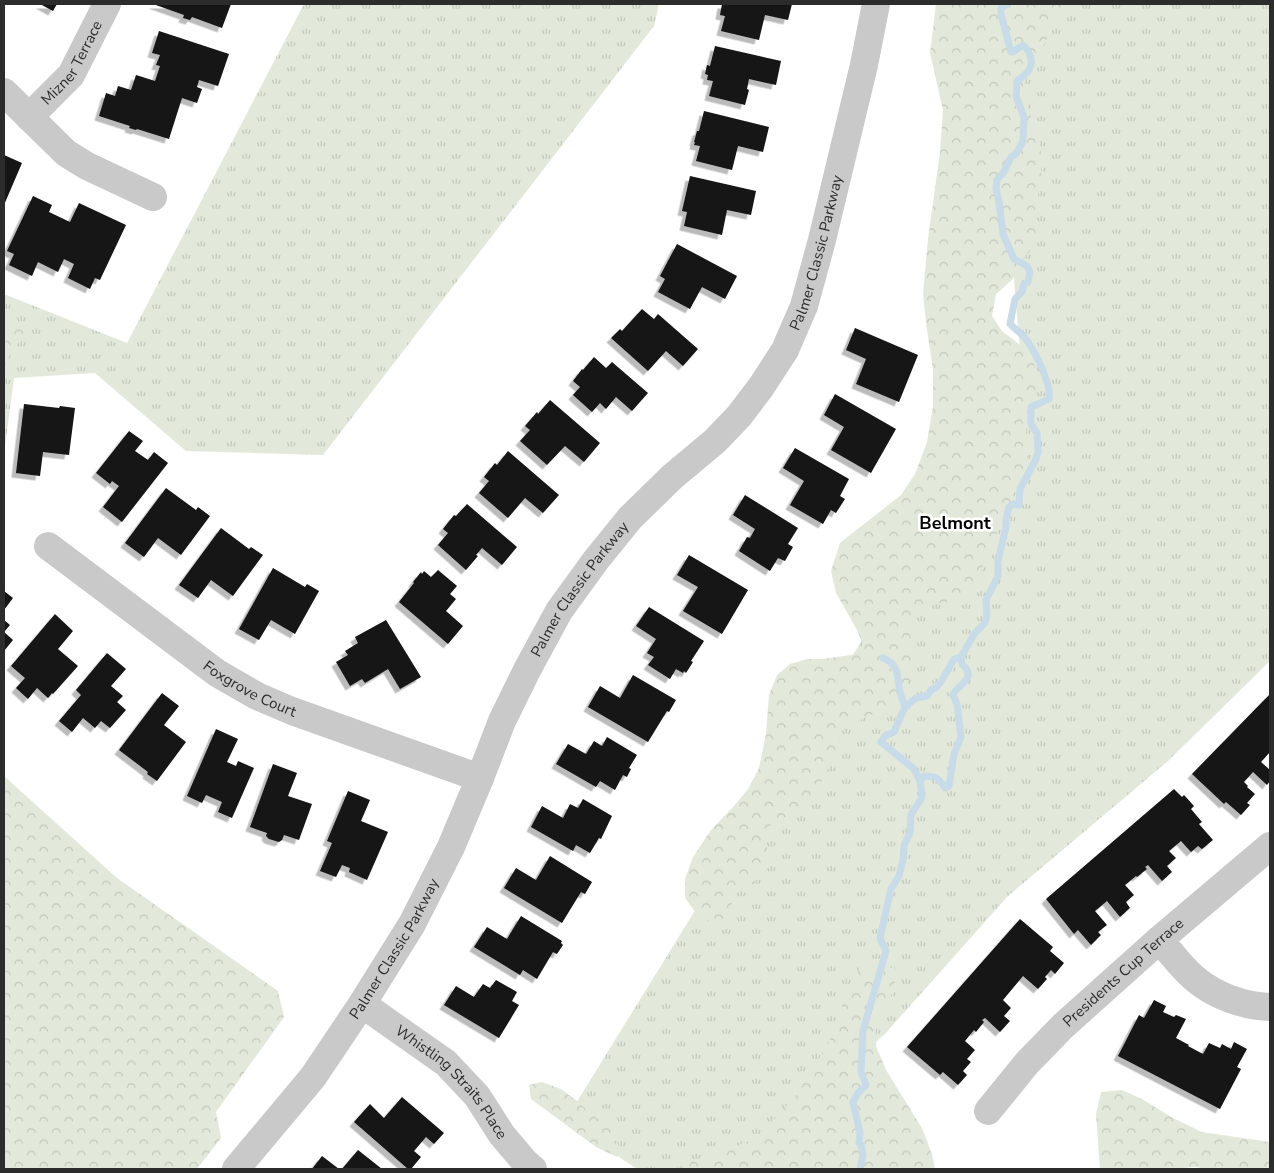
<svg xmlns="http://www.w3.org/2000/svg" width="1274" height="1173" viewBox="0 0 1274 1173" font-family="'Nunito Sans',sans-serif">
  <style>
    .grass { fill: url(#grass-tufts) }
    .forest { fill: url(#forest-crowns) }
    .lines { fill: none; stroke-linecap: round; stroke-linejoin: round }
    .stream { stroke: #c7dbe8; stroke-width: 7 }
    .building { fill: #131313; filter: url(#shadow) }
    .minor { stroke: #c9c9c9; stroke-width: 28 }
    .labels { text-anchor: middle; dominant-baseline: central; stroke-width: 5; stroke-linejoin: round; paint-order: stroke }
    .street-label { font-size: 15px; fill: #2c2c2c; stroke: #fff }
    .quarter-label { font-size: 18px; font-weight: bold; fill: #000; stroke: #fff }
  </style>
  <defs>
    <pattern id="grass-tufts" width="24" height="20" patternUnits="userSpaceOnUse" patternTransform="scale(1.25)"><rect width="24" height="20" fill="#e2e9da"/><path d="M3 7l-1-3M5 7V3M7 7l1-3M15 17l-1-3M17 17v-4M19 17l1-3" fill="none" stroke="#c2c8bb"/></pattern>
    <pattern id="forest-crowns" width="20" height="18" patternUnits="userSpaceOnUse" patternTransform="scale(1.25)"><rect width="20" height="18" fill="#e2e9da"/><path d="M2 6a3 3 0 1 1 6 0M12 15a3 3 0 1 1 6 0" fill="none" stroke="#c2c8bb"/></pattern>
    <filter id="shadow"><feDropShadow dx="-4.5" dy="4.5" stdDeviation="0" flood-color="#0004"/></filter>
  </defs>
  <rect width="100%" height="100%" fill="#fff"/>
  <!-- grass -->
  <path class="grass" d="M304,4H659L654,26L323,455L186,451L95,373L14,378L4,454V294L127,343Z
    M991,4H1270V661L1168,761L1008,896L884,1035L774,1127L738,1169H637L565,1121L927,535L1020,351Z"/>
  <!-- forest -->
  <path class="forest" d="M936,4H1063L1052,26L1041,53L1028,71L1024,87L1027,106L1039,138L1042,163L1040,184L1035,212L1036,232L1031,250L1018,264L1013,279L996,294L992,316L1002,331L1019,344L1032,357L1036,372V392L1028,409L1026,433L1028,460L1015,486L1011,507L988,548L981,572L972,590L957,600L937,604L921,609L912,622L916,659L910,679L898,697L887,708L845,727L840,734L838,750L825,777L811,795L795,814L777,820L766,829L768,868L756,883L736,890L726,921L711,922L696,913L685,898V879L693,857L711,830L734,806L748,789L759,768L766,734L769,695L777,675L790,664L807,659H823L857,654L863,645L857,630L836,593L831,571L840,543L901,495L915,474L927,442L933,406V370L926,323L923,293L928,239L940,152L943,110L930,53Z
    M4,322L27,332C18,343 8,355 4,369Z
    M4,776L117,878L278,991L284,1017L216,1112L221,1138L197,1169H4Z
    M862,965L895,968L894,991L875,1018L876,1046L886,1070L922,1128L932,1154L935,1169H682L688,1163L725,1152L760,1135L796,1095L814,1067L833,1034L851,982Z
    M542,1082L561,1089L577,1101L594,1116L610,1129L620,1148L617,1157L596,1147L531,1099L529,1085Z
    M1122,1090L1142,1099L1171,1117L1202,1132L1270,1142V1169H1211L1194,1167L1175,1169H1100L1096,1114L1101,1092Z"/>
  <g class="lines">
    <!-- stream -->
    <path class="stream" d="M883,658C901,666 896,676 900,692C901,697 904,702 905,707
      M920,781L914,769L881,742L885,736L894,732L905,707L916,698L927,696L931,690L937,687L942,680L954,659L961,657
      M860,1169L863,1155L861,1145L859,1143L860,1133L853,1102L858,1093L866,1085L861,1072L863,1031L886,951L880,938L891,889L899,876L903,860L904,845L910,833L911,815L922,797L920,781L924,776C937,776 938,778 945,788L949,786L954,754L961,737L957,704L953,695C956,685 979,679 962,664L961,657L974,634L984,624L986,619L987,614L986,600L998,576V561L1006,527V520L1009,507L1013,504L1019,505L1020,489L1036,459L1038,452L1037,433L1031,424V407L1049,399C1052,385 1034,349 1025,338C1021,333 1015,329 1010,324L1015,299L1022,292L1024,284L1028,282L1030,272L1027,266L1014,259L1003,234L999,202L996,188L997,180L1004,172L1011,157L1016,154L1023,141L1024,117L1016,96L1017,81C1026,74 1035,68 1030,55C1028,50 1027,48 1023,45L1013,52H1011L1001,14V8L1007,4"/>
  </g>
  <!-- building -->
  <path class="building" d="M40,4H57L53,11Z
    M153,4H231L222,28L192,17L190,20L183,18L184,15Z
    M722,4H792L788,20L765,15L759,40L721,31L725,16L720,15Z
    M159,31L229,54L218,86L199,80L197,87L202,89L197,103L182,98L169,139L137,129L136,130L129,128L130,126L99,116L106,93L115,96L118,86L131,90L136,75L155,81L160,66L156,65L160,55L152,53Z
    M715,46L781,61L776,85L749,79L747,89L749,90L745,105L709,96L713,81L707,80L708,75L705,74L707,65L710,66Z
    M704,111L769,127L763,152L738,146L732,170L696,161L700,146L694,145L695,142H694L697,131H699Z
    M4,155L22,163L4,205Z
    M690,176L756,191L751,215L727,210L722,235L684,226L687,212L682,211Z
    M33,196L52,205L49,212L70,222L79,203L126,225L100,280L95,278L90,289L68,278L74,264L64,259L58,272L38,262L32,276L9,265L14,254L7,251Z
    M677,244L737,276L725,299L702,287L690,309L658,292L665,279L660,276Z
    M642,309L654,319L658,314L698,349L683,366L666,351L648,371L611,338L620,329L622,331Z
    M855,328L918,355L899,402L856,384L866,359L846,350Z
    M594,357L606,368L612,362L648,393L632,411L616,397L606,409L600,403L592,412L573,395L580,387L573,381L582,369L583,370Z
    M835,394L896,429L871,473L831,450L844,427L824,415Z
    M550,400L600,443L584,462L565,446L547,465L520,441L530,430L525,426L537,412L538,414Z
    M24,404L59,408L60,406L75,408L69,455L43,452L40,476L16,473Z
    M129,431L143,441L135,451L148,460L154,452L168,463L122,522L103,507L119,486L112,481L110,484L96,473Z
    M795,448L849,479L840,496L845,499L836,513L831,510L823,524L790,505L804,481L783,468Z
    M508,451L559,495L543,513L525,498L508,518L479,493L489,481L484,477L495,463L497,465Z
    M166,488L196,510L198,507L210,516L181,555L158,538L144,557L125,543Z
    M745,495L798,528L788,544L793,547L785,561L778,558L770,571L739,551L747,537L750,538L755,529L733,515Z
    M467,504L517,547L502,565L482,548L476,555L478,556L466,570L438,545L448,533L443,529L454,515L456,516Z
    M221,528L249,549L251,547L263,555L233,596L211,580L198,598L179,585Z
    M689,555L748,590L722,634L683,611L698,587L677,575Z
    M273,568L305,587L307,584L319,591L295,634L271,620L259,640L239,629Z
    M438,570L457,586L450,594L456,599L446,611L463,626L448,644L399,602L414,583L413,582L421,572L422,574L424,571L431,577Z
    M4,591L13,598L4,610Z
    M649,607L704,641L691,661L693,662L686,673L684,671L683,673L676,669L670,679L648,665L654,657L647,653L656,639L636,626Z
    M55,614L73,631L58,649L78,666L53,694L52,693L48,698L37,688L28,699L16,688L25,678L11,666Z
    M4,620L10,625L4,632L13,640L4,651Z
    M386,620L421,677L400,689L388,669L365,683L362,679L350,686L336,662L348,655L345,651L358,643L355,637Z
    M107,653L126,669L111,686L123,696L117,702L126,710L110,728L101,721L95,728L83,718L72,732L59,721L81,695L76,690Z
    M633,675L676,700L669,712L667,711L648,742L588,707L600,686L620,698Z
    M162,693L179,706L164,725L186,742L157,781L147,774L148,772L119,750Z
    M1270,694V752L1261,762L1270,770V781L1267,785L1253,772L1244,782L1248,786L1247,787L1255,794L1247,803L1250,805L1241,815L1226,802L1224,804L1192,774Z
    M216,729L238,739L227,762L236,766L238,761L254,768L232,818L218,812L222,802L206,795L202,803L187,796Z
    M607,737L637,755L629,768L631,769L627,777L623,775L615,790L600,781L596,787L556,764L568,744L586,754L594,741L602,746Z
    M273,764L297,773L288,796L312,804L299,840L284,835L282,840L279,842L269,839L266,836L267,833L250,827Z
    M1174,789L1182,797L1184,795L1194,806L1191,809L1202,822L1199,824L1213,840L1202,849L1198,846L1191,852L1181,841L1169,851L1176,858L1167,866L1172,872L1162,881L1148,865L1145,867L1147,869L1137,877L1136,876L1125,885L1134,895L1126,902L1130,908L1120,917L1107,901L1095,911L1107,925L1098,932L1101,935L1091,945L1078,930L1074,934L1046,899Z
    M348,791L370,800L361,821L388,832L367,880L349,872L350,868L342,865L336,877L320,871L332,843L327,841Z
    M583,799L612,816L601,839L599,838L590,853L576,845L573,851L531,827L542,806L563,818L570,804L578,808Z
    M550,856L592,882L585,894L581,892L562,923L504,888L516,868L536,880Z
    M521,916L562,941L561,943L563,945L557,954L553,952L537,979L523,970L520,975L474,947L487,927L507,939Z
    M1020,919L1053,947L1050,951L1064,963L1055,974L1051,970L1045,977L1047,979L1038,989L1023,976L1003,1000L1011,1008L1004,1016L1010,1021L1000,1032L985,1018L982,1020L984,1022L976,1032L974,1030L965,1041L975,1050L967,1059L971,1062L963,1071L967,1075L958,1085L943,1072L940,1075L907,1047Z
    M496,980L517,992L512,1001L519,1005L499,1038L444,1005L456,986L474,997L483,984L490,988Z
    M1154,1000L1166,1006L1163,1012L1174,1017L1176,1015L1186,1019L1176,1038L1189,1045L1188,1046L1203,1054L1209,1043L1220,1048L1222,1044L1231,1049L1234,1042L1247,1049L1237,1067L1241,1069L1220,1109L1118,1056L1139,1015L1144,1018Z
    M402,1097L444,1133L434,1144L426,1137L414,1151L421,1157L411,1169H408L354,1122L370,1104L384,1118Z
    M358,1150L382,1169H342Z
    M322,1156L339,1169H312Z"/>
  <g class="lines">
    <!-- minor -->
    <g class="minor">
      <path d="M4,92L66,153L87,166L153,197"/>
      <path id="s1" d="M29,117L71,75L107,4"/>
      <path id="s2" d="M48,546L217,673L257,696L292,711L480,778"/>
      <path d="M1159,940C1171,952 1181,967 1194,978C1215,996 1243,1006 1270,1007"/>
      <path id="s3" d="M362,1004L446,1063L477,1096L502,1135L525,1162L533,1169"/>
      <path id="s4" d="M988,1111L1027,1063L1063,1026L1159,940L1270,846"/>
      <path id="s5" d="M236,1169L313,1077L362,1004L412,924L451,847L480,778L502,721L527,670L559,611L596,560L630,518L672,477L715,441L739,416L761,387L785,350L804,306L822,240L864,65L876,4"/>
    </g>
  </g>
  <g class="labels">
    <!-- street labels -->
    <g class="street-label">
      <text stroke="none"><textPath href="#s1" startOffset="70">Mizner Terrace</textPath></text>
      <text stroke="none"><textPath href="#s5" startOffset="1098">Palmer Classic Parkway</textPath></text>
      <text stroke="none"><textPath href="#s5" startOffset="678">Palmer Classic Parkway</textPath></text>
      <text stroke="none"><textPath href="#s2" startOffset="248">Foxgrove Court</textPath></text>
      <text stroke="none"><textPath href="#s5" startOffset="272">Palmer Classic Parkway</textPath></text>
      <text stroke="none"><textPath href="#s4" startOffset="194">Presidents Cup Terrace</textPath></text>
      <text stroke="none"><textPath href="#s3" startOffset="120">Whistling Straits Place</textPath></text>
    </g>
    <!-- quarter labels -->
    <g class="quarter-label">
      <text x="955" y="523">Belmont</text>
    </g>
  </g>
  <!-- border -->
  <rect width="1274" height="1173" fill="none" stroke="#2c2c2c" stroke-width="10"/>
</svg>
